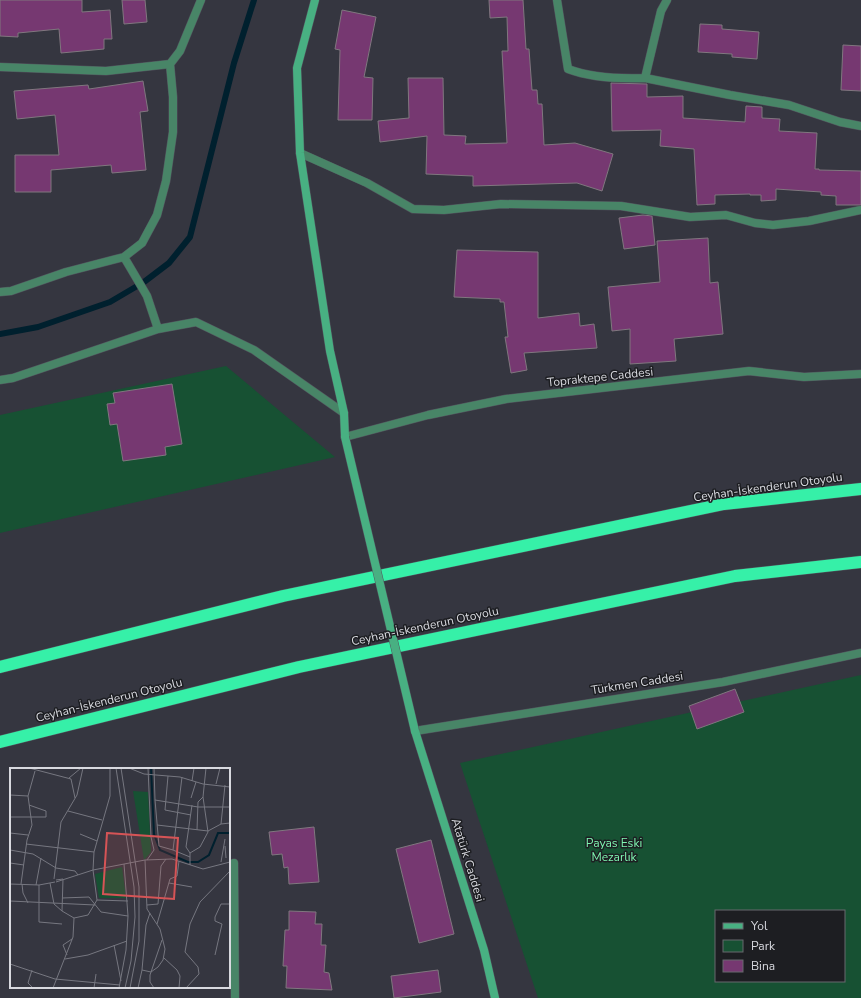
<svg xmlns="http://www.w3.org/2000/svg" width="861" height="998" viewBox="0 0 861 998" font-family="'Nunito Sans',sans-serif">
  <style>
    .green { fill: #175133; fill-rule: evenodd }
    .lines { fill: none; stroke-linecap: round; stroke-linejoin: round }
    .stream { stroke: #00202e; stroke-width: 6 }
    .building { fill: #763871; stroke: #80777f }
    .lane-casing { stroke: #52535d; stroke-width: 9 }
    .street-casing { stroke: #52535d; stroke-width: 9 }
    .secondary-casing { stroke: #52535d; stroke-width: 9 }
    .highway-casing { stroke: #52535d; stroke-width: 13 }
    .lane { stroke: #488567; stroke-width: 8 }
    .street { stroke: #488567; stroke-width: 8 }
    .secondary { stroke: #48b082; stroke-width: 8 }
    .highway { stroke: #36f0a8; stroke-width: 12 }
    .secondary-bridge-casing { stroke: #52535d; stroke-width: 9; stroke-linecap: butt }
    .secondary-bridge { stroke: #48b082; stroke-width: 8 }
    .labels { text-anchor: middle; dominant-baseline: central; stroke-width: 3; stroke-linejoin: round; paint-order: stroke }
    .street-label { font-size: 12px; fill: #d8d9df; stroke: #1d1e22 }
    .park-label { font-size: 12px; fill: #7ff7b2; stroke: #1d1e22 }
    .inset-river { fill: none; stroke: #00202e; stroke-width: 2 }
    .inset-road { fill: none; stroke: #767780; stroke-width: 1 }
    .view { fill: #d65456; fill-opacity: 0.15; stroke: #d65456; stroke-width: 2 }
    .inset-edge { fill: none; stroke: #d8d9df; stroke-width: 2 }
  </style>
  <rect width="100%" height="100%" fill="#353640"/>
  <!-- green -->
  <path class="green" d="M226,366L335,457L0,533V415Z
    M861,675V998H538L460,763ZM716,911H844V981H716Z"/>
  <g class="lines">
    <!-- stream -->
    <path class="stream" d="M0,334L38,327L110,302L144,282L169,263L190,237L234,63L254,0"/>
  </g>
  <!-- building -->
  <path class="building" d="M0,0H82V12L110,10L112,39H104V49L61,53L59,29L18,33V37L0,36Z
    M122,0H145L147,22L124,24Z
    M489,0H523L526,49H529L532,90H537L538,104H542L544,145L575,143L613,154L602,191L577,183L473,186V176L426,174L427,136L380,142L378,121L409,118L408,78H443L444,135L466,136L465,144L507,143L502,51H508L507,17L490,18Z
    M342,10L376,17L364,77L373,78L372,120H338L340,50L335,49Z
    M700,24L722,25V29L759,32L757,59L732,57V54L698,52Z
    M843,45L861,46V91L841,90Z
    M143,81L148,111L140,112L146,170L112,173L111,165L51,170V192H15V155H59L55,115L17,119L14,91L88,85L89,89Z
    M611,83L647,84V97L683,96V118L745,122L746,106L762,107V118L780,119L779,131L817,133L815,169H819V170L861,171V205H836V196L821,195V192L776,189V200L761,201V195H750V194L715,195V204L697,205L694,149L660,146L661,130L612,131Z
    M643,215L652,216L655,245L624,249L619,218Z
    M708,238L710,283L718,282L723,334L674,339L676,361L630,364V329L612,331L608,287L660,282L657,241Z
    M457,250L538,252V318L579,313L580,326L594,324L597,348L524,353L527,370L511,373L505,337H508L504,302H500V299L454,297Z
    M172,384L182,444L165,447L166,455L123,461L117,424L110,425L107,404L115,403L113,393Z
    M735,689L744,712L697,729L689,706Z
    M314,827L319,882L289,884L288,867L284,868L282,854L272,855L269,832Z
    M431,840L454,934L419,943L396,849Z
    M289,911L316,912L315,924H322L321,945H326L324,972L329,973L332,990L286,988L287,966H283L285,930H289Z
    M438,970L441,992L394,998L391,976Z"/>
  <g class="lines">
    <defs>
      <path id="lane" d="M234,863L235,998"/>
      <path id="street" d="M557,0L568,69C592,78 619,79 645,78L730,95L789,105L840,122L861,126
        M0,67L106,71L170,64L180,51L201,0
        M645,78L661,11L667,0
        M300,153L367,183L413,209L444,210L501,204L621,206L690,217L726,215L755,223L773,225L809,221L861,210
        M124,257L147,296L158,329
        M0,292L11,291L66,272L124,257L142,243L157,215L166,181L173,132V97L170,64
        M0,380L13,378L158,329L196,322L254,350L344,413
        M345,437L428,415L506,399L749,371L804,377L861,374
        M415,731L723,682L861,653"/>
      <path id="secondary" d="M315,0L297,68L300,153L330,351L344,413L345,437
        M415,731L484,950L495,998"/>
      <path id="highway" d="M0,667L283,596L724,504L861,489
        M0,742L299,667L735,576L861,562"/>
    </defs>
    <!-- lane casing -->
    <use href="#lane" class="lane-casing"/>
    <!-- street casing -->
    <use href="#street" class="street-casing"/>
    <!-- secondary casing -->
    <use href="#secondary" class="secondary-casing"/>
    <!-- highway casing -->
    <use href="#highway" class="highway-casing"/>
    <!-- lane -->
    <use href="#lane" class="lane"/>
    <!-- street -->
    <use href="#street" class="street"/>
    <!-- secondary -->
    <use href="#secondary" class="secondary"/>
    <!-- highway -->
    <use href="#highway" class="highway"/>
    <defs>
      <path id="secondary-bridge" d="M345,437L415,731"/>
    </defs>
    <!-- secondary-bridge casing -->
    <use href="#secondary-bridge" class="secondary-bridge-casing"/>
    <!-- secondary-bridge -->
    <use href="#secondary-bridge" class="secondary-bridge"/>
  </g>
  <g class="labels">
    <!-- street labels -->
    <g class="street-label">
      <text transform="translate(600 377) rotate(-6)">Topraktepe Caddesi</text>
      <text transform="translate(768 487) rotate(-8)">Ceyhan-İskenderun Otoyolu</text>
      <text transform="translate(425 626) rotate(-12)">Ceyhan-İskenderun Otoyolu</text>
      <text transform="translate(637 683) rotate(-9)">Türkmen Caddesi</text>
      <text transform="translate(109 700) rotate(-14)">Ceyhan-İskenderun Otoyolu</text>
      <text transform="translate(468 860) rotate(73)">Atatürk Caddesi</text>
    </g>
    <!-- park labels -->
    <g class="park-label">
      <text x="614" y="843">Payas Eski<tspan x="614" dy="14">Mezarlık</tspan></text>
    </g>
  </g>
  <!-- overview -->
  <g transform="translate(10 768)">
    <rect width="220" height="220" fill="#353640"/>
    <path d="M123,23L138,24L141,84L134,92ZM112,99L116,130H89L85,106Z" fill="#175133"/>
    <path class="inset-river" d="M141,0L144,66L150,82L178,94H188L199,87L208,65H220"/>
    <path class="inset-road" d="M19,0L61,11L65,30M106,0L124,119L125,149L121,193L115,220M111,0L129,119V173L120,220M119,0L134,6L170,9L193,16L220,19M144,0L145,32L188,39H220M158,8L155,42L181,47M172,9L163,82L180,89M59,10L71,0M182,13L184,0M206,16L210,0M0,27L18,28M181,30L186,14M145,32L149,78L163,82M58,43L92,52M0,49H36V43L19,37M211,56L215,17M147,57L198,63L211,56L220,55M187,62L188,34L193,29M0,65L18,67M70,66L87,73M16,76L84,84M215,78L216,90M0,82L23,86L46,100L65,103L68,107M180,85L176,79L182,37M137,92L144,82L141,69L138,0M211,94L215,71M0,95L14,97M180,97V85L190,79L198,64L193,29L196,0M44,111L51,54L67,27L73,0M46,112L53,111L52,143L64,150L78,147L87,132L83,102L84,84L100,28V0M46,114L83,102L135,92L162,91L193,101L220,94M40,115L44,136L52,143M159,115L182,119M0,116L29,117L45,114M11,116L17,72L22,57L18,28L25,3M12,116L13,125L18,135M26,117L31,90M29,117V154L52,156M52,130L79,129L91,144L118,148M87,132L118,133M0,133L85,137M137,137L148,136L151,98L156,91M147,156L160,111L167,108L169,93M104,177L111,213M57,187L53,177L62,171M205,187L212,156L205,153V149L211,136H220M154,190L167,202L170,208L169,220M55,191L78,187L117,173M0,196L45,211L110,217M22,202L18,215L23,220M132,202L136,157L140,145M43,220L63,169L64,150M84,220L86,206M109,220L116,182L118,148L114,96M128,220L132,202L141,204L148,199L153,192L155,181L150,161L137,141L135,92M144,220L140,214V207L152,172M176,220L189,206L188,199L175,184L180,156L190,134L220,103"/>
    <path class="view" d="M97,65L168,70L164,131L93,126Z"/>
    <rect width="220" height="220" class="inset-edge"/>
  </g>
  <!-- legend -->
  <rect x="715" y="910" width="130" height="72" fill="#1d1e22" stroke="#68696e"/>
  <rect x="723" y="923" width="20" height="6" fill="#48b082" stroke="#68696e"/>
  <text x="751" y="930" font-size="12" fill="#d8d9df">Yol</text>
  <rect x="723" y="940" width="20" height="12" fill="#175133" stroke="#68696e"/>
  <text x="751" y="950" font-size="12" fill="#d8d9df">Park</text>
  <rect x="723" y="960" width="20" height="12" fill="#763871" stroke="#68696e"/>
  <text x="751" y="970" font-size="12" fill="#d8d9df">Bina</text>
</svg>
